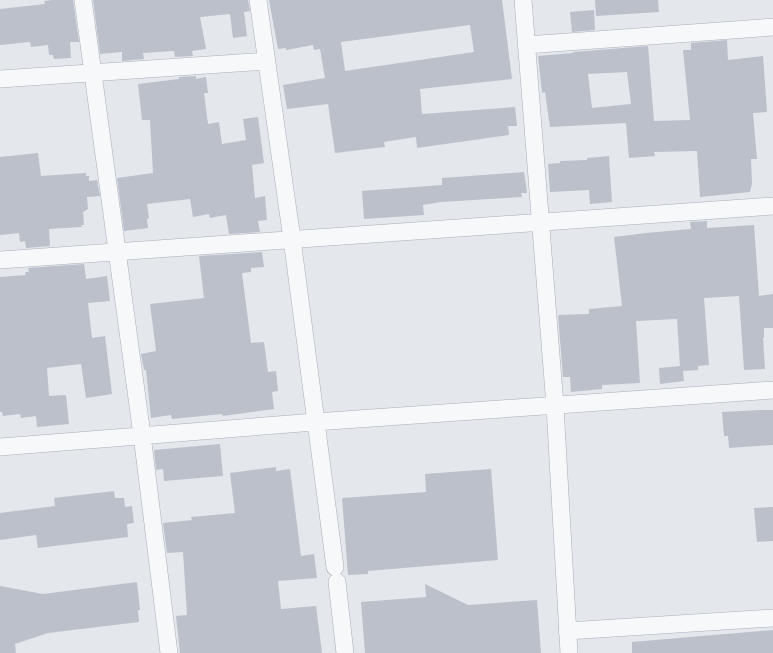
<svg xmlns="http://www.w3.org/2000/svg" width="773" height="653" viewBox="0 0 773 653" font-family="'Space Grotesk',sans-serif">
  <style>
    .building { fill: #bbc0ca; fill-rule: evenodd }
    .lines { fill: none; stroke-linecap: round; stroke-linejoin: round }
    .street-casing { stroke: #a9aeb7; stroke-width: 18 }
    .street { stroke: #f7f8fa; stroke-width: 17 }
  </style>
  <rect width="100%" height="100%" fill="#e4e7ec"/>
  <!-- building -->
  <path class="building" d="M52,0H73L79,42H70L71,58L54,59L53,55H49L48,45L31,47L30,42L0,45V9L45,4L44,1Z
    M93,0H248L250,11L244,12L247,36L233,38L230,14L200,17L206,49L192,51L193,56L175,57L174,51L143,53L144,59L122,61V52L100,54Z
    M269,0H502L512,79L420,89L422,114L515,107L517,126H508L509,135L417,148L416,137L384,142L385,147L335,153L328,104L287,109L283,85L325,78L320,49L314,50L313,45L286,50V48L278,49ZM470,25L474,52L345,71L341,42Z
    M595,0H658L659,12L596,16Z
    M594,10L595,30L572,32L570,12Z
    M727,40L728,60L763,56L767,112L753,113L757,159H751L752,184L750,192L700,197L697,151L654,152L655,156L629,158L626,123L550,127L545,92L542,93L538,56L573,53V52L648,46L654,121L690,120L683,50H691V43ZM627,72L631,104L592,108L588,74Z
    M196,76V79L206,77L208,93H204L208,124L219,122L222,144L246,140L243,119L258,117L264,163L252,165L255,198L265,196L267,220L258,221L260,232L229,234L226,215L210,218L209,214L193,217L190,199L147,204L149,218L147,219L148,228L124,231L117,178L153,173L150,120H142L138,84L179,79V77Z
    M38,153L41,176L86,173V176H89V181L97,180L100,196L87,197L88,209L83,212L84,225H81L82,227L49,229L50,246L26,248L25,241L20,242L19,233L0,235V157Z
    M609,156L612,202L590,204L589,190L550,192L548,164L560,163V161L587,160V158Z
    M524,172L527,193H521L522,197L441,202L423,205L424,215L364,219L362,191L442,185V178Z
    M707,221V228L754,225L759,296L773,294V328H764V338H763L765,369L744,370L739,296L704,298L709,365L698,366V370L683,371L684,381L660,384L659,368L680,366L677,319L636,321L640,383L602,385V389L571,392L570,377H563L558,315L589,314V309L622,306L614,237L646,233L691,229L690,222Z
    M262,252L264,267L251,268V272L242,273L251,343L264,342L268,372L276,371L278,391L272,392L274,409L223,416L222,414L172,419L171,415L151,418L146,370H144L141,354L156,351L150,304L204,298L199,256Z
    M84,264L86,279L107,276L110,301L88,303L92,338L105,336L112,394L86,398L81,364L47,368L49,396L66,395L69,424L37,427L36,416L21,418L20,414L3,416L2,412H0V277L26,275L25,272H29L28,268Z
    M762,410H773V445L729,448L728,436H724L722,412Z
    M220,444L223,476L164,481L163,469L156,470L154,450Z
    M276,467V471L290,469L301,556L314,554L317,578L278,581L281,609L316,606L322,653H180L176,616L187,615L183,552L167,553L163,523L192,520L191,517L235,513L230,473Z
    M491,469L498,560L368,571V574L348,575L342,498L426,492L425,474Z
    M114,491L115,498H124L125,507L132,506L134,523L127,524L128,537L38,548L36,535L0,540V513L55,506L54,498Z
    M773,507V541L757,542L754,508Z
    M137,582L140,610H138L139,622L48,633L15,644L16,653H0V586L43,594Z
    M425,584L468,605L537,600L541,653H365L361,602L426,597Z
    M773,630V653H632V642Z"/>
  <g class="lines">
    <defs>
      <path id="street" d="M83,0L142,435L169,653
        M258,0L292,239L335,567
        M523,0L555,406L569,653
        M526,45L773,27
        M0,79L266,61
        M0,260L773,206
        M0,447L315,422L773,390
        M337,582L345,653
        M567,631L773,618"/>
    </defs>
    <!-- street casing -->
    <use href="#street" class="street-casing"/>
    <!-- street -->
    <use href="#street" class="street"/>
  </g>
</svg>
